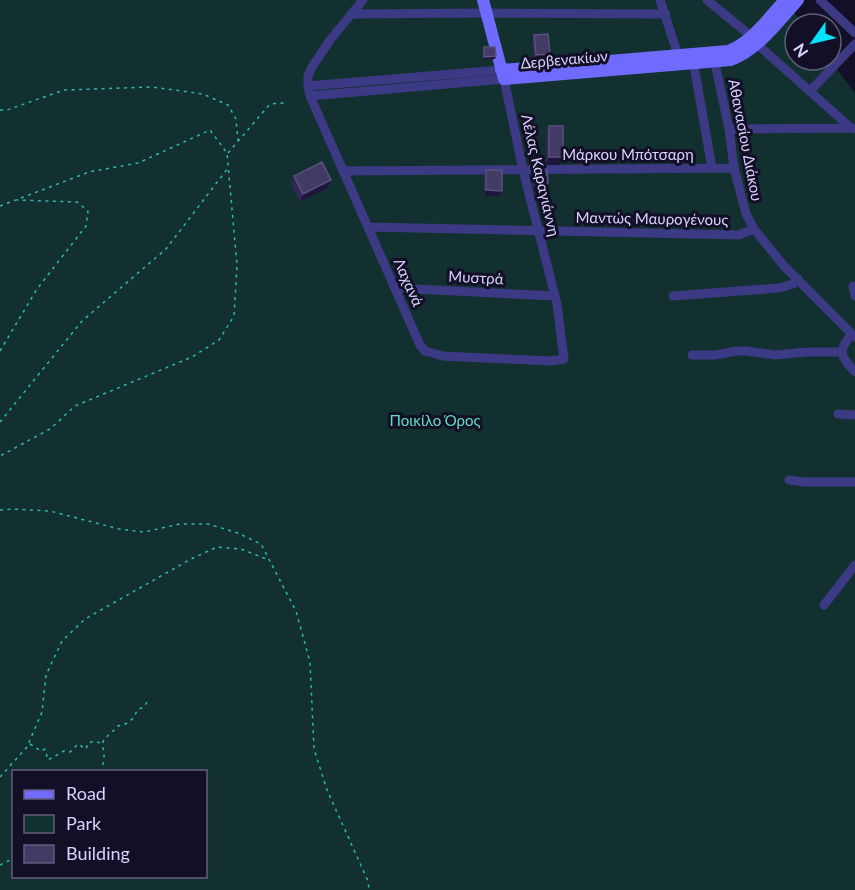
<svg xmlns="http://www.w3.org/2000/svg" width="855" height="890" viewBox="0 0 855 890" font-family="Lato,sans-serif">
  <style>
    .green { fill: #12302f; fill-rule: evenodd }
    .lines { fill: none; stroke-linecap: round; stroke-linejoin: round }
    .path { stroke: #2fb8b0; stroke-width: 1.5; stroke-dasharray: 3 4.5; stroke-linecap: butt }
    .street { stroke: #3d3a85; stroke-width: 9 }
    .secondary { stroke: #6f6bff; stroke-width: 12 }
    .wall { fill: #312854 }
    .shaded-wall { fill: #1d163a }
    .building { fill: #433a66; stroke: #5a527e; stroke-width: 1.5 }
    .labels { text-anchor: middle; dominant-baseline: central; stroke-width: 6; stroke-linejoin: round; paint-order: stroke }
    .street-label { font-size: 15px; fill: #d9d4ff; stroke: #130f26 }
    .park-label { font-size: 15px; fill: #5fe0c0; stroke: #130f26 }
  </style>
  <rect width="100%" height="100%" fill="#130f26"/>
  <!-- green -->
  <path class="green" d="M0,0H787L793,11L803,24H795V60H830L855,93V890H0ZM14,772H206V876H14Z"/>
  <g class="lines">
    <!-- path -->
    <path class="path" d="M0,110H7L64,90L152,87L203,94L228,105L236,119L238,141
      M228,153L270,104L285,103
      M0,206L89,172L138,163L210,130L227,153L237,265L234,316L219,340L192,357L75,406L50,429L0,456
      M0,351L37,289L86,226L88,211L77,202L17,200
      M0,422L82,321L166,249L228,168
      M0,510L12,509L50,511L119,529L144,532L180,524H208L238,533L261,544L296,611L310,662L314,749L327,790L368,881L369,890
      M30,744L41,751L45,749L48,760L64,751L70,752L78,744L86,749L88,743L95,741L102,744
      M100,772C105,762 105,754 102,744C105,736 112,734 117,726C127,725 134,720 137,710L144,707L147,702H149
      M0,777L27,747L42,712L46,675L62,641L85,619L191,559L217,547L241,549L269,560
      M0,865L12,859L14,857"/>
    <!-- street -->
    <path class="street" d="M660,0L678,55
      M707,0L751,36
      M820,0L855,33
      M351,14L485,13L666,14
      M757,44L851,128
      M714,58L729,129L734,168L746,214L754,229L784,266L855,337
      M693,60L712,168
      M308,86L501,70
      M810,91L855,44
      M310,96L504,79L523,170L557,304L564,359L550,361L443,356L425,351L420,345L310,96L308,86V76L312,67L330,40L363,0
      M729,129L851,128L855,129
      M343,171L734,168
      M368,227L739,235L754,229
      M853,286L855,296
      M395,288L555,296
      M673,296L779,288L793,284L798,279
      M852,334C837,351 840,356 855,372
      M692,355H715L737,351H747L775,355L807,352H841
      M838,414L855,415
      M789,480L804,482H855
      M824,605L855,565"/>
    <!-- secondary -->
    <path class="secondary" d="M483,0L504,79L731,60C759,49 778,22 798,0
      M501,70L728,51C752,42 768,18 785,0"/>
  </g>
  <!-- wall -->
  <path class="wall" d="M534,35L550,54L548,59L534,61L532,41Z
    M549,126L560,165H546V134Z
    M486,170L502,191L500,196H484V175Z
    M294,176L331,180L328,188L300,202L291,184Z
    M534,180L548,183L546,189L533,190L532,185Z"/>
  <!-- shaded-wall -->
  <path class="shaded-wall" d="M550,54L548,59L534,61L536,55Z
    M496,56L495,59L483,60L484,57Z
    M549,157H563L560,165H546Z
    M331,180L328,188L300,202L303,194Z
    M548,183L546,189L533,190L535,185Z
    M486,190L502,191L500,196H484Z"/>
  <!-- building -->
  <path class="building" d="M548,34L550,54L536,55L534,35Z
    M484,47H495L496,56L484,57Z
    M549,126H563V157H549Z
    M322,162L331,180L303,194L294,176Z
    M486,170H502V191L486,190Z
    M539,170H547L548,183L535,185L534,180Z"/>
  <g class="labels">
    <!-- street labels -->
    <g class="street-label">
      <text transform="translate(564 59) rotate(-5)">Δερβενακίων</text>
      <text transform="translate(746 140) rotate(79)">Αθανασίου Διάκου</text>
      <text x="628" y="154">Μάρκου Μπότσαρη</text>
      <text transform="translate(541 175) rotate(77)">Λέλας Καραγιάννη</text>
      <text transform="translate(652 218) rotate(1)">Μαντώς Μαυρογένους</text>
      <text transform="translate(476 277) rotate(3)">Μυστρά</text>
      <text transform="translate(409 282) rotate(66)">Λαχανά</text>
    </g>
    <!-- park labels -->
    <g class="park-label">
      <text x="435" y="420">Ποικίλο Όρος</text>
    </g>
  </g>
  <!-- legend -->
  <rect x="12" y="770" width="195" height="108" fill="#130f26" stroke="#625e7d" stroke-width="1.5"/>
  <rect x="24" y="790" width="30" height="9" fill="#6f6bff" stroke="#625e7d" stroke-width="1.5"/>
  <text x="66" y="800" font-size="18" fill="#d9d4ff">Road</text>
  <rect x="24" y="815" width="30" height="18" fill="#12302f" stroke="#625e7d" stroke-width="1.5"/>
  <text x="66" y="830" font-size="18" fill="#d9d4ff">Park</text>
  <rect x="24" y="845" width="30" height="18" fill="#433a66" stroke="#625e7d" stroke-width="1.5"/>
  <text x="66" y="860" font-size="18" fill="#d9d4ff">Building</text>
  <!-- north arrow -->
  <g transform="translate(813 42) rotate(236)"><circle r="28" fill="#130f26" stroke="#625e7d" stroke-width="1.5"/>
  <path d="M0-4.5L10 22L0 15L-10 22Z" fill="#00e5ff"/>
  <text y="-9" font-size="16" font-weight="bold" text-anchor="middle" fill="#d9d4ff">N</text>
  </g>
</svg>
